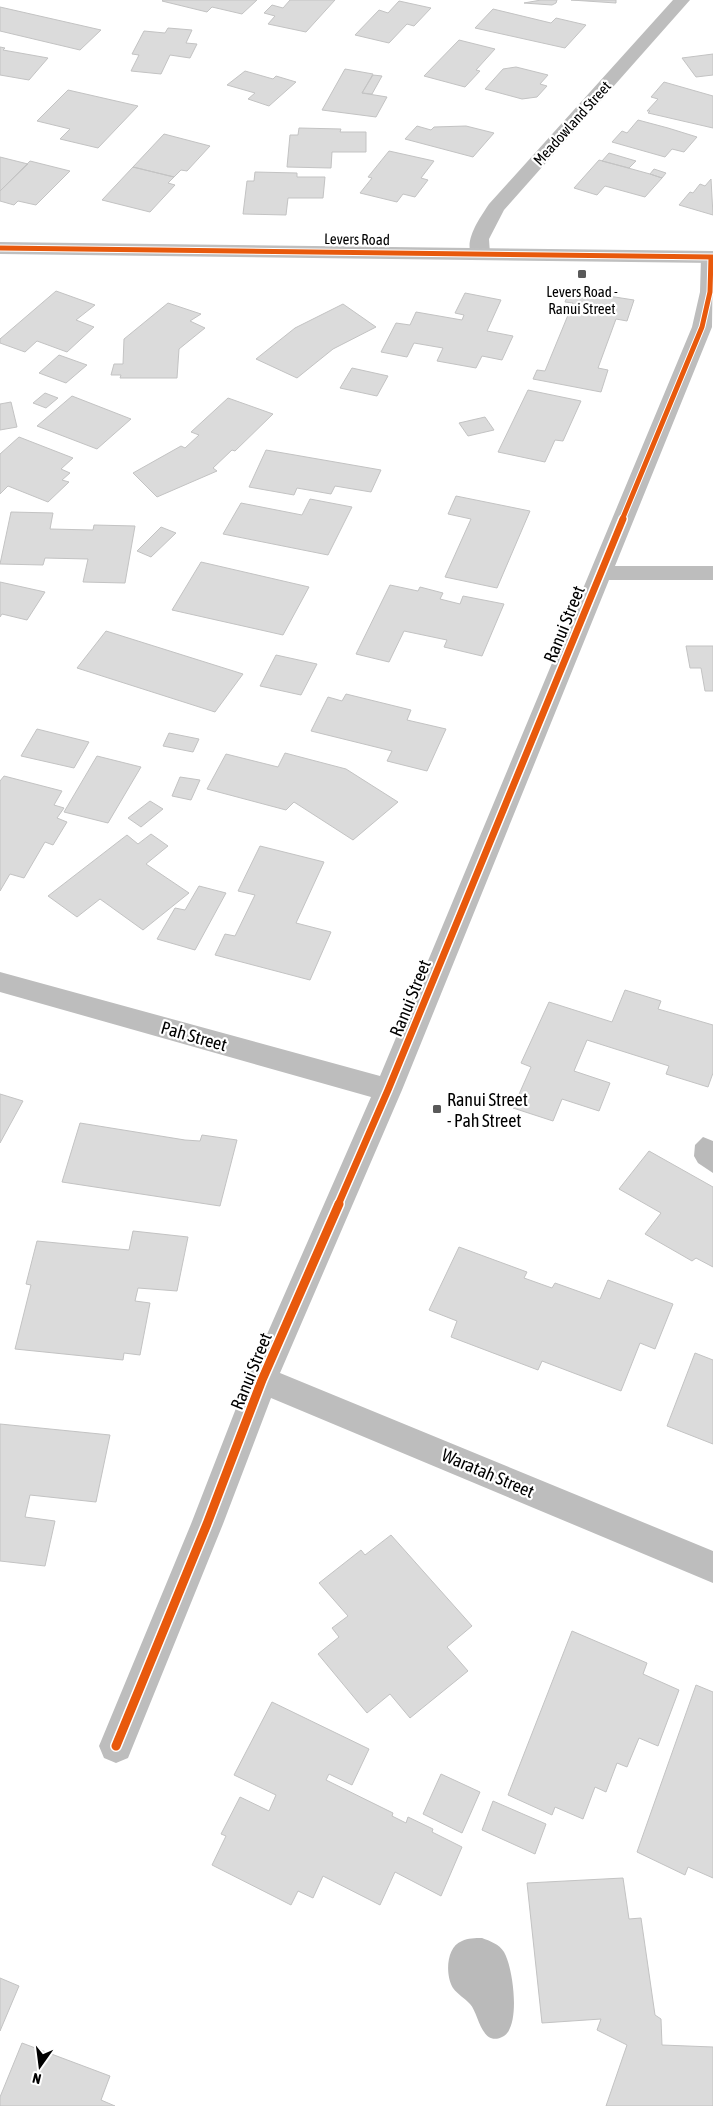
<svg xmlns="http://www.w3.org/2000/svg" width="713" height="2106" viewBox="0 0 713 2106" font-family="'Asap Condensed',sans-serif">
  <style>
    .water { fill: #bababa }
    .building { fill: #dbdbdb; stroke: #c3c3c3 }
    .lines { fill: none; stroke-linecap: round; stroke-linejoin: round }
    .street { fill: #bdbdbd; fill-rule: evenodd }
    .secondary { fill: #bfbfbf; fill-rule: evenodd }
    .cycleway-far2-casing { stroke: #fff; stroke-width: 7 }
    .cycleway-far1-casing { stroke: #fff; stroke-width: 10 }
    .cycleway-casing { stroke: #fff; stroke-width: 12 }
    .cycleway-far2 { stroke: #e8590c; stroke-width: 5 }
    .cycleway-far1 { stroke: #e8590c; stroke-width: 7 }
    .cycleway { stroke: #e8590c; stroke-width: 9 }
    .poi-dot { fill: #595959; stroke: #fff; stroke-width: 2 }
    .labels { text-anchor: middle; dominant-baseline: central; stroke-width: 4.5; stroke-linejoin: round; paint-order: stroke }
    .far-street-label { font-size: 15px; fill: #000; stroke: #fff }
    .far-poi-label { font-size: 15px; fill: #000; stroke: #fff }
    .street-label { font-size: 18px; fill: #000; stroke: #fff }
    .poi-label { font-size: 18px; fill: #000; stroke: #fff; text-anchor: start }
  </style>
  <rect width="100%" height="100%" fill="#fff"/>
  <!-- water -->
  <path class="water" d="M703,1137L713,1141V1173L698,1163L694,1156L695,1145Z
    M482,1938C490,1941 499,1944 504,1952C513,1967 521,2025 504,2036C481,2049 479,2013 470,2004C465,1998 458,1995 453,1988C445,1975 446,1947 462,1941C468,1938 475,1938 482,1938Z"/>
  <!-- building -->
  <path class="building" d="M163,0H257L242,14L212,7L207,12L162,1Z
    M290,0H335L306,32L268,24L275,16L264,13L272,5L283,8Z
    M541,0H557L556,3L552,5L524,3Z
    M571,0H616V3Z
    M399,1L431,8L414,26L407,24L389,43L355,35L379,10L388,13Z
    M0,7L101,30L80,50L0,31Z
    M493,9L551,23L556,18L586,25L565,48L475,28Z
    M168,28L192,30L186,43L197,44L190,58L170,55L161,74L131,71L139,55L132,54L144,31L165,33Z
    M459,40L495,49L476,70L480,71L465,87L424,76Z
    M0,47L5,48L3,50L48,58L29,80L0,75Z
    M713,54V75L696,77L682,58Z
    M516,67L548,75L540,84L547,86L537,97L522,99L485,89L503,69Z
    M345,69L373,74L362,93L387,97L376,117L322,110Z
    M245,71L273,79L276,76L296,82L269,106L248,99L255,93L227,85Z
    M373,75L382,76L372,94L362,93Z
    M664,82L713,96V128L648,113L650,111H647L658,99L651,97Z
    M68,90L138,106L98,148L60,139L70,129L37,121Z
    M638,120L668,128L697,137L684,152L672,149L665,157L612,142L622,131L627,133Z
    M417,126L431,130L434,127L466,126L494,133L473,157L405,139Z
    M299,128L341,129L340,132H366V152H332L331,168L287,167L290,135H298Z
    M164,134L210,146L187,171L181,170L174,177L133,167Z
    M389,151L434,161L421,178L428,180L415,197L403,194L397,202L360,193L372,178L368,177Z
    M609,153L636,161L629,168L602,161Z
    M0,157L28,164L0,191Z
    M599,160L650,174L662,178L645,197L605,186L597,195L574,188Z
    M30,161L70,171L36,205L18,201L14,205L0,201V191Z
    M133,167L174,177L168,183L175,185L150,212L102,200Z
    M654,169L666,173L662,178L650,174Z
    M255,172L297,173V177H325L323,198H288L286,215L243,214L247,181H254Z
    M711,179L713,215L679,205L690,192L693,193L700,184L705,186Z
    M570,290L634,300L627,321L616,319L598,368L608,370L601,392L533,379L537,370L545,371L573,303L565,302Z
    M56,291L95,305L76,320L94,327L67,352L37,341L25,352L0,343V339Z
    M465,293L501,300L487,331L513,336L502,360L482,356L476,368L437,361L443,348L414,343L407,357L381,352L396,323L410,325L416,312L462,320L464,315L455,313Z
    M168,303L201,314L190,321L205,328L179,349L177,378H120L121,375H111L114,364H123L124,339Z
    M343,304L376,327L333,349L297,378L256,359L295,328Z
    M59,355L87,365L66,383L39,373Z
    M352,368L388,376L377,396L340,388Z
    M528,390L581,401L563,441L555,440L545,462L498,452Z
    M45,393L58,398L46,408L33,403Z
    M72,396L131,419L97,449L37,426Z
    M228,398L273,414L235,451L232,450L213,468L217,471L157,497L133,473L181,446L185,448L199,435L191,432Z
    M11,402L17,427L0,430V404Z
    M485,417L494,430L468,436L459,423Z
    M19,437L73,458L61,469L70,473L62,480L69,482L48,502L8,486L0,494V454Z
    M266,450L381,470L371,492L335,486L331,494L297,488L294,495L249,487Z
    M456,496L530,511L497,588L445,577L471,519L448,514Z
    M310,499L352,507L328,555L223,534L241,503L302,515Z
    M11,512L53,513L50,529L93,530L94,525L135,526L125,583L83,582L88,559L45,558L43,565L0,564Z
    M161,527L176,533L151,557L137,551Z
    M201,562L309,587L283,635L172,610Z
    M0,582L45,592L27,620L2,614L0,617Z
    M390,585L418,591L420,587L443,593L440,599L460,604L463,596L504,604L482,656L444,647L447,640L404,631L389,662L356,654Z
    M106,631L243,674L215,712L77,668Z
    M686,646H713V691H705L701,668H690Z
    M276,655L317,664L301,695L260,686Z
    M346,694L411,710L407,720L446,729L427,771L387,761L392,751L311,731L328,697L342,701Z
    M37,729L89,742L74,768L21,756Z
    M169,733L199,739L193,752L163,746Z
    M285,753L346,769L398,802L353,840L294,802L286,810L207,789L226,754L278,767Z
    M97,756L141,767L108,823L64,812Z
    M4,776L62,791L54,805L64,808L57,818L67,822L53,845L45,842L24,878L10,874L0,891V781Z
    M180,777L200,780L191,800L172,796Z
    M150,801L163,809L141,827L128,818Z
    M151,834L168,846L146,864L189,893L143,930L100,899L77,917L48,896L127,835L138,844Z
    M260,846L324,862L296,923L331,932L310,980L215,955L225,934L235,936L255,895L238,891Z
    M199,886L226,893L195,950L157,939L175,908L185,910Z
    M625,990L661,1001L658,1009L713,1025V1073L708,1087L666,1074L669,1066L587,1040L574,1071L610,1083L599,1111L562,1099L553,1121L513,1108L531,1067L521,1063L549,1002L612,1022Z
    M0,1094L23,1101L0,1143Z
    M80,1123L185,1140L200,1141L202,1135L237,1140L220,1206L62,1182Z
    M649,1151L713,1187V1267L696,1258L692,1261L645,1234L661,1213L619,1189Z
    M133,1231L188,1237L177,1291L138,1288L135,1301L150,1303L140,1355L124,1353L123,1360L15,1349L31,1285L26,1284L37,1241L129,1250Z
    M459,1247L527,1272L524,1278L552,1288L555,1283L600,1299L608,1280L673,1304L655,1349L640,1343L621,1391L542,1361L538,1370L451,1337L457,1321L429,1310Z
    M695,1353L713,1360V1444L667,1426Z
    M0,1424L110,1435L96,1502L30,1495L25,1517L55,1521L45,1566L0,1561Z
    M391,1535L472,1626L447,1647L468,1671L410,1718L390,1694L367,1713L318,1654L339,1637L332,1628L348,1616L319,1583L361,1550L365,1555Z
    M572,1631L647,1663L643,1674L679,1690L658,1746L639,1738L627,1767L617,1763L606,1792L595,1787L583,1819L555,1807L552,1815L508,1795Z
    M696,1685L713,1692V1878L688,1867L685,1875L637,1852Z
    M272,1702L369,1749L352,1785L329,1774L326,1780L393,1813L392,1816L406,1823L408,1817L433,1829L432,1832L462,1847L441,1896L395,1872L380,1905L323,1876L313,1898L298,1891L291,1905L212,1865L226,1836L221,1834L240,1797L269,1811L276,1795L234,1775Z
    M441,1774L480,1792L462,1833L423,1814Z
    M493,1801L546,1824L535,1854L482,1830Z
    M623,1878L629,1919L641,1918L655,2015L661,2019L662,2045L713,2047V2106H606L627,2045L597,2030L601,2019L542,2023L527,1883Z
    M0,1978L19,1986L0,2031Z
    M22,2043L110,2076L101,2100L115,2106H0V2097Z"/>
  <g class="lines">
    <!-- street -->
    <path class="street" d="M673,0H690L504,210L489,239L490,254L487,258H473C462,242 480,218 489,204Z
      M713,252L712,327L615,566H713V580H609L402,1090L280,1373L713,1551V1583L271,1398L223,1524L128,1758L116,1763L104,1758L99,1746L191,1524L247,1380L371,1097L0,992V972L380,1076L692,327L700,292L701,257L704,253Z"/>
    <!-- secondary -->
    <path class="secondary" d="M0,242L713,251V263L0,254Z"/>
    <defs>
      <path id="cycleway-far2" d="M0,248L713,257
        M622,520L702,327L710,292L711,257"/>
      <path id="cycleway-far1" d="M338,1205L388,1090L623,519"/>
      <path id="cycleway" d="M116,1746L207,1524L262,1380L339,1204"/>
    </defs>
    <!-- cycleway-far2 casing -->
    <use href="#cycleway-far2" class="cycleway-far2-casing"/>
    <!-- cycleway-far1 casing -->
    <use href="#cycleway-far1" class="cycleway-far1-casing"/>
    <!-- cycleway casing -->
    <use href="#cycleway" class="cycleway-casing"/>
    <!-- cycleway-far2 -->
    <use href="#cycleway-far2" class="cycleway-far2"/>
    <!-- cycleway-far1 -->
    <use href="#cycleway-far1" class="cycleway-far1"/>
    <!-- cycleway -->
    <use href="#cycleway" class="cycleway"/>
  </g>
  <!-- markers -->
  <g class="poi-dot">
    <rect x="577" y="269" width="10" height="10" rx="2.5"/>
    <rect x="432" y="1104" width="10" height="10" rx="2.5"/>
  </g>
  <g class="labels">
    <!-- far-street labels -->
    <g class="far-street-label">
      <text transform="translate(572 123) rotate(-48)">Meadowland Street</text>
      <text transform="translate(357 239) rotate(1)">Levers Road</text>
    </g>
    <!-- far-poi labels -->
    <g class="far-poi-label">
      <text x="582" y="291">Levers Road -<tspan x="582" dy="17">Ranui Street</tspan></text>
    </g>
    <!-- street labels -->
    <g class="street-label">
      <text transform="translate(564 624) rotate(-68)">Ranui Street</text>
      <text transform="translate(410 998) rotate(-68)">Ranui Street</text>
      <text transform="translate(194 1036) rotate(16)">Pah Street</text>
      <text transform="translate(251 1371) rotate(-68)">Ranui Street</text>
      <text transform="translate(488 1473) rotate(23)">Waratah Street</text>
    </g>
    <!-- poi labels -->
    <g class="poi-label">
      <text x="447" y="1099">Ranui Street<tspan x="447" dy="21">- Pah Street</tspan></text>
    </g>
  </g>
  <!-- north arrow -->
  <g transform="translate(40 2066) rotate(194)" stroke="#ffffff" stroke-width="4" paint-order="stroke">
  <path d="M0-4L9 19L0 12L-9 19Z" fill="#000000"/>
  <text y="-8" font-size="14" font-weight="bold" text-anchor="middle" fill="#000000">N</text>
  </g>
</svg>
